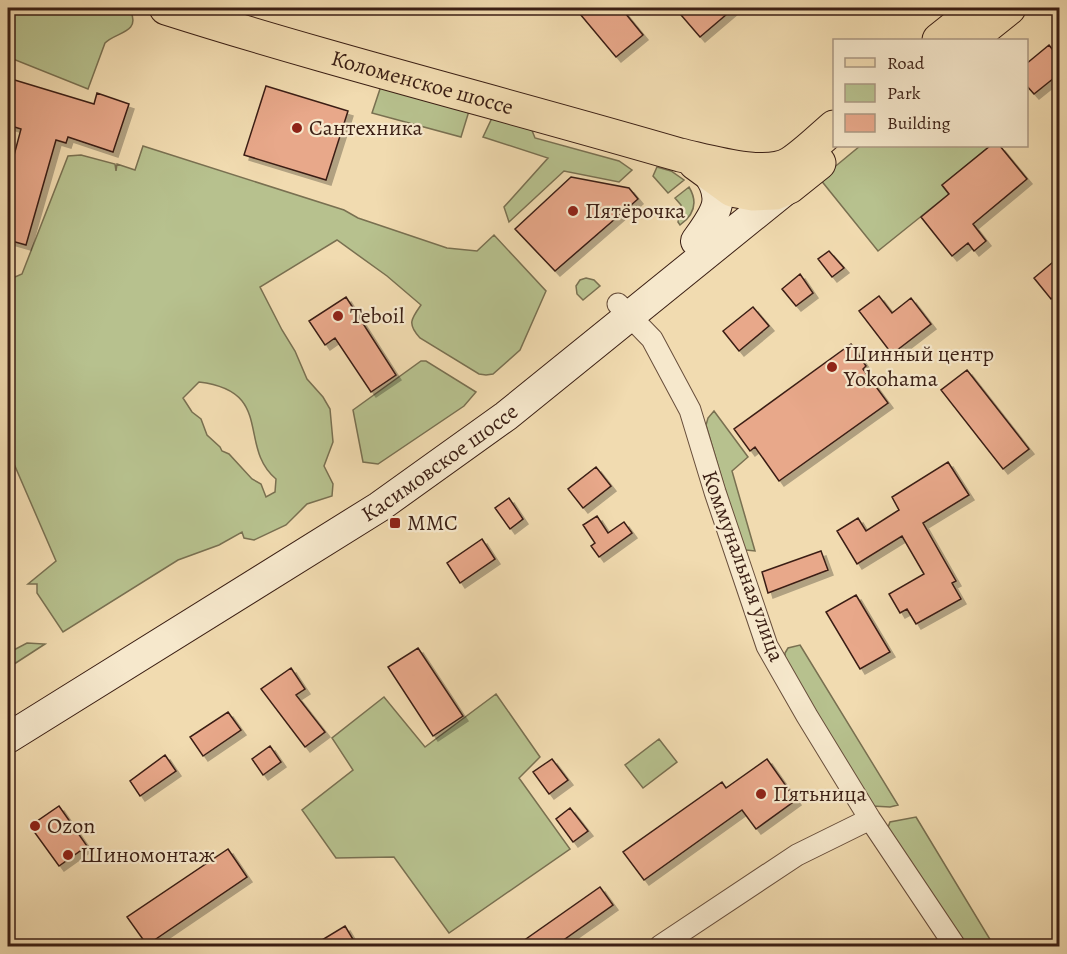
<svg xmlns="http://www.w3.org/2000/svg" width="1067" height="954" viewBox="0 0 1067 954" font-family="Alegreya,serif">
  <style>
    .green { fill: #b7c18e; stroke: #797051; stroke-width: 1.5; fill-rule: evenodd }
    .building { fill: #e8a88a; stroke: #3b1f14; stroke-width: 1.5; filter: url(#shadow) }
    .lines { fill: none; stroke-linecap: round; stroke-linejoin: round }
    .minor-casing { stroke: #684e3b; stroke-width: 23 }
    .secondary-casing { stroke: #3b1f14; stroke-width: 32 }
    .primary-casing { stroke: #3b1f14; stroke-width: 35 }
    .minor { stroke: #f6e8cc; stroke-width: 21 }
    .secondary { stroke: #f6e8cc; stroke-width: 30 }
    .primary { stroke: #f1dbb0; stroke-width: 33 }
    .poi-dot { fill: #8f2418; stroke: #f6e8cc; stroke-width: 2 }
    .labels { text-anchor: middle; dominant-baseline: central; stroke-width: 4.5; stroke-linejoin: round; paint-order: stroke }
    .street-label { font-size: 22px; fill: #3b1f14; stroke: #f6e8cc }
    .poi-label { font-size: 22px; fill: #3b1f14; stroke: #f6e8cc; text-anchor: start }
  </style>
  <defs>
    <filter id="shadow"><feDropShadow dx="5" dy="5" stdDeviation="0" flood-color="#0004"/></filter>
  </defs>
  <rect width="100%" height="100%" fill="#f1dbb0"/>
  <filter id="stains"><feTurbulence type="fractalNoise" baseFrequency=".00333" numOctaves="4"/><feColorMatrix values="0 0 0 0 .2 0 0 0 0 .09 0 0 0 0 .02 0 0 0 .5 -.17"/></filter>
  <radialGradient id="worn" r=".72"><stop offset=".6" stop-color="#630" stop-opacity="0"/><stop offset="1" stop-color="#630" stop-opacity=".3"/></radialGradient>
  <!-- green -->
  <path class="green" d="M8,8H114L131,12C140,33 116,32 105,43L88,89L8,57Z
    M381,86L469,111L461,137L372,113Z
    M492,118L531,128L535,138L619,161L632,170L619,182L564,171L509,222L504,207L548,158L483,137Z
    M143,146L344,210L358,218L447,248L477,251L494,235L546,291L520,350L493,374L486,375L479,374L420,338C407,324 411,319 421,305L387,276L337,240L260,287L282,330L295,351L307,379L323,397L330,409L333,442L324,466L333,484L332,496L307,504L286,525L254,540L244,538L242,532L219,545L178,560L63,632L37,593V584H28L56,561L8,450V280L22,274L68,156L81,155L115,164L116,171L117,164L135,170ZM199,382C275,391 237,446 276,479L275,492L266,497L261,484L252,479L229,454L222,451L220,447L207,435L201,419L192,412L183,398Z
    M860,146H990L942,185L949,194L878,251L820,179Z
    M657,167L671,171L684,180L668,193L653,176Z
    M689,187C698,202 694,215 680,225L678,222L681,205L675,198Z
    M586,278L594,280L600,286L583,300L577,294L576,286L580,280Z
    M421,361H426L476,392L464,406L378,464L363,462L353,410Z
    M714,411L748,457L732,471L755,551L746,550L741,544L706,425L708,418Z
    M27,643L45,644L8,668V653Z
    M800,645L898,805L890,807L872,806L785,659V653L788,648Z
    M496,694L540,757L519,778L570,849L449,933L394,857L336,858L302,810L353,770L332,738L384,697L425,747Z
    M659,739L677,762L643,788L625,765Z
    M916,817L994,946H964L887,830L890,822Z"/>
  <!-- building -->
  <path class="building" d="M575,8H621L643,35L616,57Z
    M675,8H734L700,37Z
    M1049,45L1059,58V74L1034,94L1026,85V64Z
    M8,78L94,104L97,93L129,104L113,152L68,137L66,143L56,140L26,245L8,240V178L21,129L8,125Z
    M266,86L348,111L326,180L244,155Z
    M990,146H1000L1027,179L973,224L986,241L974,251L968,243L952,256L921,217L949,194L942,185Z
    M571,177L629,188L638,199L555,271L515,229Z
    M829,251L844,268L832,277L818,259Z
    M1059,257V292L1051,299L1034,278Z
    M800,274L813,293L796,306L782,289Z
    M879,296L892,313L911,298L931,324L892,354L859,311Z
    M346,297L396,375L371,392L335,338L325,345L309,321Z
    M753,307L769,326L739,351L723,331Z
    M851,344L866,366L863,369L888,403L779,481L755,447L750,451L734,429Z
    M967,370L1029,449L1003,469L941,390Z
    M948,462L969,495L923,523L956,581L952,583L961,599L916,624L907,609L900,613L889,594L924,574L902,536L857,564L837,531L858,518L866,531L899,510L892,497Z
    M596,467L611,486L583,508L568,489Z
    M509,498L523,519L510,529L495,508Z
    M597,516L608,533L624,522L632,533L599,557L591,546L595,543L583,525Z
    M482,539L495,559L460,583L447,563Z
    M821,551L828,570L768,593L762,572Z
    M856,595L890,652L860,669L826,612Z
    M418,648L463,716L433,736L388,667Z
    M291,668L305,689L296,695L325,732L305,747L261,689Z
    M228,712L241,730L203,756L190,737Z
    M270,746L281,762L263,775L252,759Z
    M165,755L176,771L140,796L130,781Z
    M552,759L568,780L549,794L533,772Z
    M767,759L796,800L756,829L742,810L644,880L623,852L722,782L726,788Z
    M59,806L87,846L59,866L30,826Z
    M570,808L588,831L573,842L556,819Z
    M228,849L247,877L147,945L127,917Z
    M600,887L613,905L555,946H516Z
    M345,926L357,946H312Z"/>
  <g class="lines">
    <defs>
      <path id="minor" d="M618,304L652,339L690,410L715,492L767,646L807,716L870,819L955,946
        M660,946L797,855L870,819"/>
      <g id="secondary">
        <path d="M696,241C716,213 728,199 705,169"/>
        <path id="s1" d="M8,738L379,507L506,416L789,187"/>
      </g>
      <g id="primary">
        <path id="s2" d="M166,8C336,62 509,105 680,155C708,161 766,179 791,163C806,153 820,139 834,127"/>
        <path d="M939,40L979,8"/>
        <path d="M969,40L1009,8"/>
        <path d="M695,163L732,190L753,194L775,193L789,187L819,163"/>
      </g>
    </defs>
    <!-- minor casing -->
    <use href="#minor" class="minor-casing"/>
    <!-- secondary casing -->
    <use href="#secondary" class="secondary-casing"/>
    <!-- primary casing -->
    <use href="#primary" class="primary-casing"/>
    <!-- minor -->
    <use href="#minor" class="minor"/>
    <!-- secondary -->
    <use href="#secondary" class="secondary"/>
    <!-- primary -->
    <use href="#primary" class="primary"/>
  </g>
  <!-- markers -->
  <g class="poi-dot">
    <circle cx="297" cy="128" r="6"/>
    <circle cx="573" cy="211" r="6"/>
    <circle cx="338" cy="316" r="6"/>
    <circle cx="832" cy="367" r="6"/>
    <rect x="389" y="517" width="12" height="12" rx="3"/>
    <circle cx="761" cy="794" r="6"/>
    <circle cx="35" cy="826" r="6"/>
    <circle cx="68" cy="855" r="6"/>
  </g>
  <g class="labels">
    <!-- street labels -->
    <g class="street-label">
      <text stroke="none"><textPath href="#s2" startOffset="267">Коломенское шоссе</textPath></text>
      <text stroke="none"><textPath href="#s1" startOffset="512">Касимовское шоссе</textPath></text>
      <text transform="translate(743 566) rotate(70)">Коммунальная улица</text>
    </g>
    <!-- poi labels -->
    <g class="poi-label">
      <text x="309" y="128">Сантехника</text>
      <text x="585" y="211">Пятёрочка</text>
      <text x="350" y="316">Teboil</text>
      <text x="844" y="354">Шинный центр<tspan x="844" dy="25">Yokohama</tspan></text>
      <text x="407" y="523">ММС</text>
      <text x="773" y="794">Пятьница</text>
      <text x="47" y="826">Ozon</text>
      <text x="80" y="855">Шиномонтаж</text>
    </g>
  </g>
  <!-- margin -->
  <rect width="1067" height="954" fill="none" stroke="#f1dbb0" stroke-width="30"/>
  <rect x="9" y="9" width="1049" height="936" fill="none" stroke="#3b1f14" stroke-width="3"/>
  <rect x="15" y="15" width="1037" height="924" fill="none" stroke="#3b1f14" stroke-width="1.5"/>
  <!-- legend -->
  <rect x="833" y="39" width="195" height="108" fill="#f6e8cc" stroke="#ab9882" stroke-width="1.5"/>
  <rect x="845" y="58" width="30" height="9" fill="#f1dbb0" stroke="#ab9882" stroke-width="1.5"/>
  <text x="887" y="69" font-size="18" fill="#3b1f14">Road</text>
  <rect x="845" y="84" width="30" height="18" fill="#b7c18e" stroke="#ab9882" stroke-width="1.5"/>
  <text x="887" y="99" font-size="18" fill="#3b1f14">Park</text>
  <rect x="845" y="114" width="30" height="18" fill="#e8a88a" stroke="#ab9882" stroke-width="1.5"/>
  <text x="887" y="129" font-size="18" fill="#3b1f14">Building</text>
  <rect width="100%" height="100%" filter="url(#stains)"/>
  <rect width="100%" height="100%" fill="url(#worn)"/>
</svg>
